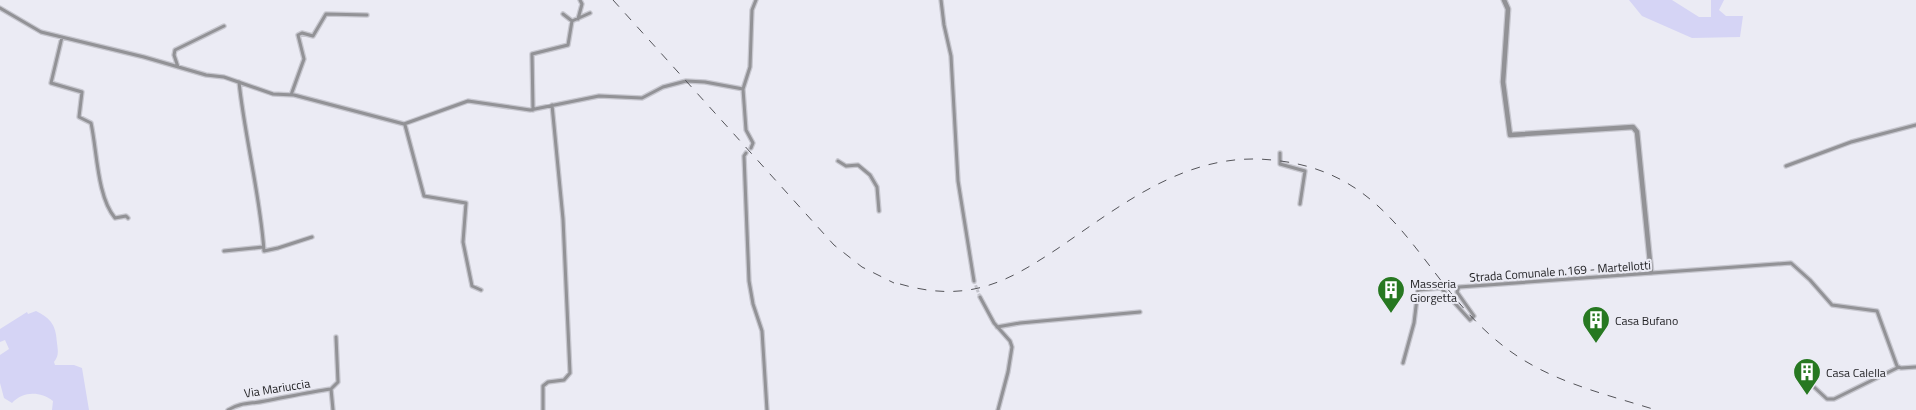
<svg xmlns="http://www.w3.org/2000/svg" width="1916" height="410" viewBox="0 0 1916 410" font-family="'Titillium Web',sans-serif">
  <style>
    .green { fill: #d5d4f5 }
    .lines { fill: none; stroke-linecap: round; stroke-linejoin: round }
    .minor-tunnel { stroke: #c3c3cb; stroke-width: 3; stroke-dasharray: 3 1.5; stroke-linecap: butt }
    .minor-casing { stroke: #c7c7cf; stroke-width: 5.5 }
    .tertiary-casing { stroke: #c7c7cf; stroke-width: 7 }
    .minor { stroke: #929296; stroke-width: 3 }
    .tertiary { stroke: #929296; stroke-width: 4.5 }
    .rail { stroke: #545459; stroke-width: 1; stroke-dasharray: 9 9; stroke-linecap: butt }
    .labels { text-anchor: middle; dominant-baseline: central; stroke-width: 4; stroke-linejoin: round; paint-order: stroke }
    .street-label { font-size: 12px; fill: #242427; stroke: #ebebf4 }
    .poi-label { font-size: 12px; fill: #242427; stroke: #ebebf4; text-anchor: start }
  </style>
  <rect width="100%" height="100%" fill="#ebebf4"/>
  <!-- green -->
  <path class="green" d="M1629,0H1672L1699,17H1711V0H1724L1719,10L1726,16H1743L1740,37L1692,38L1642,16Z
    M36,311C52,319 56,326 57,343C58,351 59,356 54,362L55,365H74L82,368L89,410H52L53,401C40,391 23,391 12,403L4,398L0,383V355L9,349L5,340L0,342V329L27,312L28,314Z"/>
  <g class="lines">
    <!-- minor-tunnel -->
    <path class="minor-tunnel" d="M974,281L980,297"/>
    <defs>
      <path id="minor" d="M941,0L944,25L951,56L958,181L974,281
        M0,8L41,32L144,57L206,75L224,77L273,94L294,95L404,124L468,101L530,110L599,96L642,98L663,87L686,81L705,82L743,89
        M563,14L572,21L590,13
        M578,19L582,4L580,0
        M62,37L51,83L82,92L79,117L91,123C97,150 97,197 115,218L126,216L128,218
        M178,67L174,55L175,50L224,26
        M239,82C245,139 260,194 264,251L278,248L312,237
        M291,95L304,59L298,35L302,33L313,36L326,14L367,15
        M533,110L532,54L568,45L572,21
        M405,125L424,196L466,203L463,242L472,286L481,290
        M751,148L753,143L746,130L743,89L750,67L752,10L756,0
        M746,153L744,156L749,281L753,304L762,331L767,410
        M1280,153V164L1305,171L1300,204
        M838,161L846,166L858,165L870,175L877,187L879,211
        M1786,166L1851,142L1916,125
        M224,251L263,247
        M980,297L994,323L1010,341L1012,347L1008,372L998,410
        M997,327L1020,323L1140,312
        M1403,363L1414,323L1418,290L1441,288L1470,320L1474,316L1457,292L1459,287L1791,263L1810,280L1832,305L1877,311L1897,366L1901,368L1916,367
        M1814,387L1827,399H1834L1899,367
        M331,389L338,382L336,337
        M331,389L333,410
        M228,410C241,402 251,404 265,401C287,397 309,392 331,389
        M543,410V386L548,382L564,380L570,373L563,219L552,105"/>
      <path id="tertiary" d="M1504,0L1508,9L1503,82L1510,135L1633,127L1637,132L1651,272"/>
    </defs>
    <!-- minor casing -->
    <use href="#minor" class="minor-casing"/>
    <!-- tertiary casing -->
    <use href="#tertiary" class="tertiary-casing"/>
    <!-- minor -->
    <use href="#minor" class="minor"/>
    <!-- tertiary -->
    <use href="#tertiary" class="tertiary"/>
    <!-- rail -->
    <path class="rail" d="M613,0L834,245L862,267L894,283
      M900,284C924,291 949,294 974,289C1005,283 1031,266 1057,249C1123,204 1188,151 1272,160C1399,172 1417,278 1502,345C1547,381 1602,393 1656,410"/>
  </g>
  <!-- icons -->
  <defs>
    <symbol id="building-pin" viewBox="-11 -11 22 30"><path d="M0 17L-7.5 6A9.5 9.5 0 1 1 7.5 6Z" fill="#277821" stroke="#ebebf4"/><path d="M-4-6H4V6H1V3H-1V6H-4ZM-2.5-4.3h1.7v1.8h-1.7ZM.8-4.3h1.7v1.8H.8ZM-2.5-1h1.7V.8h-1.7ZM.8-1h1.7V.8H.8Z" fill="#fff"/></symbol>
  </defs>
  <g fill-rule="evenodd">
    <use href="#building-pin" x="1375" y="274" width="32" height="43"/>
    <use href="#building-pin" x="1580" y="304" width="32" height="43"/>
    <use href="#building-pin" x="1791" y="356" width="32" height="43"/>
  </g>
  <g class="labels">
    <!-- street labels -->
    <g class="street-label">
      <text transform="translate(1560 271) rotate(-4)">Strada Comunale n.169 - Martellotti</text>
      <text transform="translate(277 388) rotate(-9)">Via Mariuccia</text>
    </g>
    <!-- poi labels -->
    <g class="poi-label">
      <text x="1410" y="283">Masseria<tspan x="1410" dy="14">Giorgetta</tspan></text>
      <text x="1615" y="320">Casa Bufano</text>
      <text x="1826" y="372">Casa Calella</text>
    </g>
  </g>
</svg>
